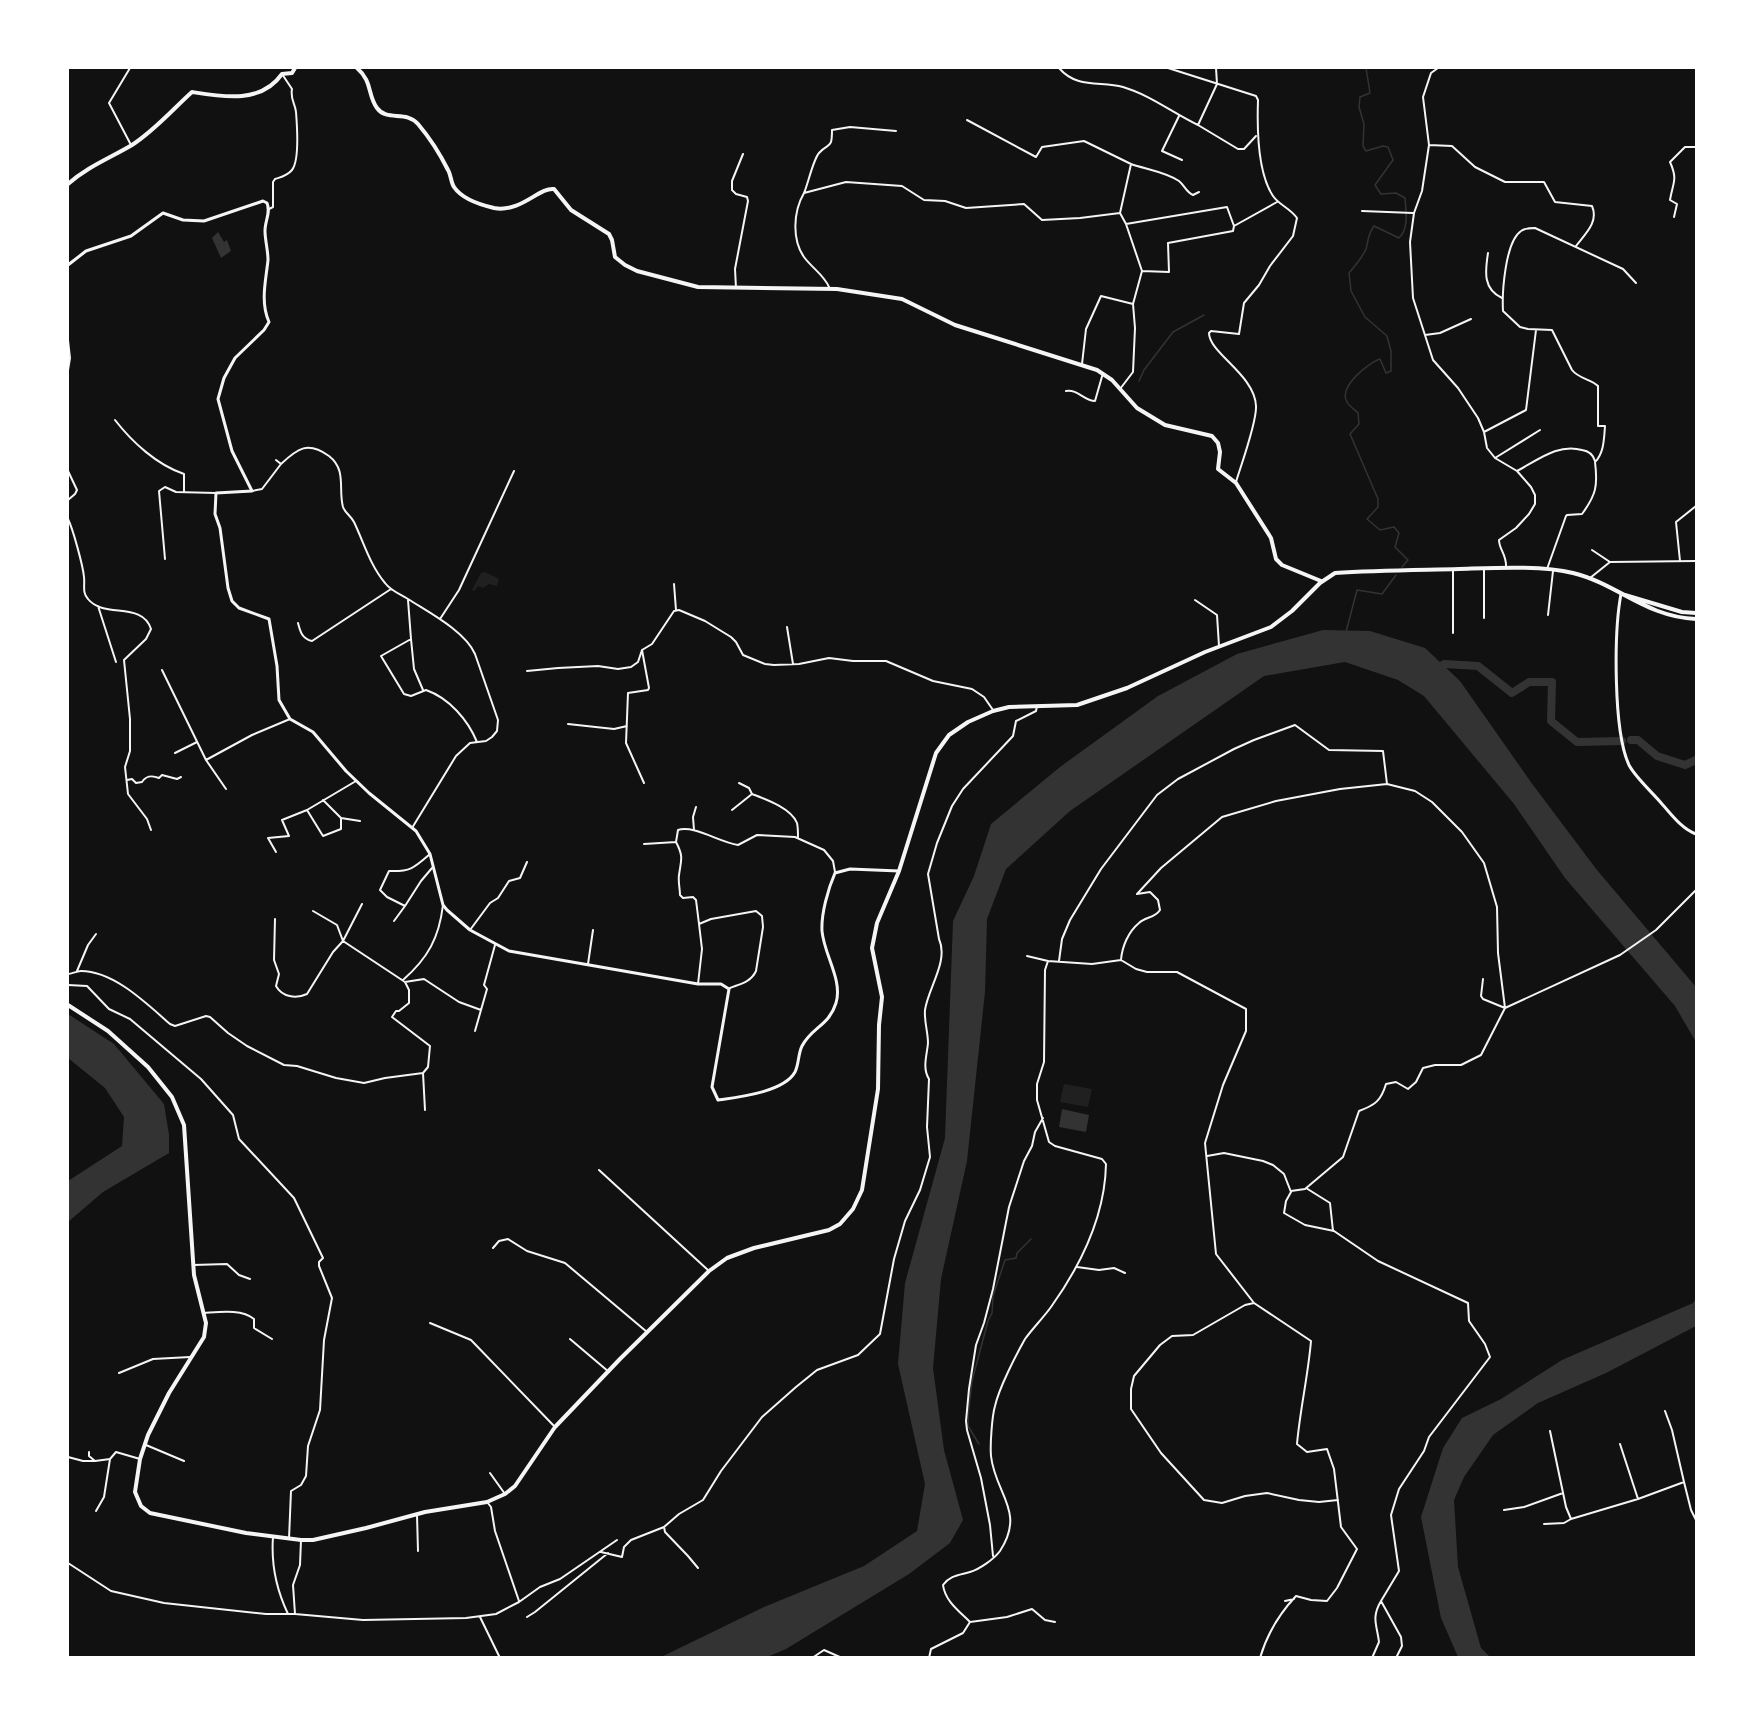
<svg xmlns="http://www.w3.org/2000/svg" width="1764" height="1725" viewBox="0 0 1764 1725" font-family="'Libre Baskerville',serif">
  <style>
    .green { fill: #202020 }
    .water { fill: #333 }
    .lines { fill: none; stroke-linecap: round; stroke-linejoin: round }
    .stream { stroke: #333; stroke-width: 1.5 }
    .river { stroke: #333; stroke-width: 8 }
    .minor { stroke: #f5f5f5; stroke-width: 2 }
    .tertiary { stroke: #f5f5f5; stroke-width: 3 }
    .secondary { stroke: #f5f5f5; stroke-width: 4 }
    .primary { stroke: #f5f5f5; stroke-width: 4 }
  </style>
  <rect width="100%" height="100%" fill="#111"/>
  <!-- green -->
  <path class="green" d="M485,572L499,579L497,586L489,584L483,588L478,586L474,591L472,590L481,573Z
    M1064,1084L1092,1089L1088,1107L1060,1102Z"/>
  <!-- water -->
  <path class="water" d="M218,232L224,242L227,240L231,251L221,258L212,238Z
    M1323,630L1370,631L1425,648L1460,681L1533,785L1597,870L1696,987V1042L1675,1006L1565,878L1514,804L1424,696L1398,680L1345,662L1264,676L1070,811L1006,869L987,919L985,992L967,1161L941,1279L933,1368L944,1450L963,1520L950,1543L909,1574L786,1649L767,1657L659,1658L764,1607L864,1566L917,1531L925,1484L898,1364L905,1283L945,1138L953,921L974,876L991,824L1060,767L1158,696L1237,654Z
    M68,1014L114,1044L164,1104L169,1135V1153L103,1192L68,1222V1181L122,1146L124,1117L105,1088L68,1058Z
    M1062,1109L1089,1115L1086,1132L1059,1127Z
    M1696,1298V1326L1606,1373L1538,1403L1493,1435L1464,1477L1454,1500L1458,1567L1481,1648L1490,1657H1458L1441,1618L1421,1517L1443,1448L1462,1418L1501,1399L1562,1360L1693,1303Z"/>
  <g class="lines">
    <!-- stream -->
    <path class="stream" d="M1366,68L1370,93L1360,97L1359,107L1364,124L1363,146L1366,151L1383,146L1388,147L1393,160L1375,185L1381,194L1396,193L1405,198C1406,211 1409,229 1399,238L1374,226C1367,236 1369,239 1366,249C1362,258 1355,266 1349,273L1351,291L1365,317L1387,336L1391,351V371L1386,373L1380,359C1368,363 1338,387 1347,402C1349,406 1355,410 1358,413L1359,424L1350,434L1378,499V507L1367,519L1380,530L1394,527L1399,533L1395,547L1408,560L1402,567
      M1139,381L1144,370L1173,332L1204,315
      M1346,632L1357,590L1382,594L1396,575
      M979,1444L968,1426V1416L972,1381L988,1321L992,1313L993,1296L1005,1260L1016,1258L1017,1253L1031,1239"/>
    <!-- river -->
    <path class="river" d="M1433,671L1444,664L1478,666L1512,693L1529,682H1552L1551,721L1577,742L1622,741
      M1631,740H1638L1657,756L1685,765L1696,760"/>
    <!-- minor -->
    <path class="minor" d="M130,68L109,103L131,145
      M1059,68C1077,89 1100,81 1123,87C1150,95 1173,113 1198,125L1217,84L1216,68
      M1168,68L1256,96L1258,100C1257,128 1257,172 1273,196C1279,205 1290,208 1297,218L1293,236L1270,266L1259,285L1244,303L1239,334L1211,331L1209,333C1209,353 1255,375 1256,406C1257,422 1241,465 1236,482
      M1438,68L1431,73L1423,97L1429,145L1422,191L1414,213L1410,242L1413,298L1433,360L1458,388L1478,418L1484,432L1487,448L1495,458L1517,471L1531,487L1535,495V504L1529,514L1516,528L1499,540C1499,550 1507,554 1506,568
      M1179,116L1162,151L1182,160
      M967,120L1036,157L1042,147L1084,141L1131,164
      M1198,125L1238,149H1244L1256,136
      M1429,145L1452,146L1475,167L1505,182H1544L1555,202L1592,206C1599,222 1585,234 1576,246
      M804,193C808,184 813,160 819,153C829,142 832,150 832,130L850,127L896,131
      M269,209L273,207V182L275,179C281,177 287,176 292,170C300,160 297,125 296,112C295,103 290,99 292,89L282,74
      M1362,211L1413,213
      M1120,213L1131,164C1145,169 1166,172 1179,181C1185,186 1186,192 1193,195L1199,192
      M1674,217L1677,204L1670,200C1673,182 1678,180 1670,162L1685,147H1696
      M1126,224L1227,207L1234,226
      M1488,253C1485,272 1483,289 1502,298
      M829,287C824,275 812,268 804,257C792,240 793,212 804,193L846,182L902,186L924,200L945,201L966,208L1024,204L1042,220L1080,218L1120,213L1126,224L1142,271
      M736,288L735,269L748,201L747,197L736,194L732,190V181L743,154
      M1425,335L1440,333L1471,319
      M68,340L70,358L68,370
      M1082,364L1086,329L1101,296L1133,304
      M1120,389L1133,372L1135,328L1133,304L1142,271L1169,272L1168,243L1233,231L1234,226L1277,202
      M1066,391C1078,389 1084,401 1095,401L1103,373
      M115,420C132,442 157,465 184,474V492
      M1484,432L1526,410L1536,330
      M1495,458L1540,430
      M276,460L281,464C298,448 308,441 329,456C347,470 338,489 343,507C345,513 351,516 354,522C364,543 370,565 385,583C391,591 400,594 408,599C428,612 465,631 475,654L498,720L497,731L492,737L486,741L470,743L456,756L412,828
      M68,471L77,490L75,494L68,500
      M1517,471C1538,460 1558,443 1582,450C1589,451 1593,454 1595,461
      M252,491L262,489L281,464
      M68,519C73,529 83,566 84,577C85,585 82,593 88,599C104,619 142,601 151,629L146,639L124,660L130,719V751L125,767L128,794L147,819L151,830
      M1592,550L1610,562
      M165,559L159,491L165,487L176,492L216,493
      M1680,561L1676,522L1696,506
      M1547,569L1566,516L1567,515L1582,514C1596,495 1598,486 1595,462C1604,453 1604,439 1605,426H1598V386C1591,379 1579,379 1572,370L1552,330L1528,329L1520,327L1503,311C1502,293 1505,242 1521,231C1525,228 1530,228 1535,228L1623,269L1636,283
      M1453,570V633
      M1590,578L1610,562L1696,561
      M674,584L676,610
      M408,600L411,639L381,656L404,694L411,696L426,690C449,698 468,720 477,742
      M1195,600L1217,615L1219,646
      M98,606L116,662
      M1548,615L1553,571
      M1484,618V569
      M440,619L459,590L514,471
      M298,623C300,631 302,639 312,641L391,589
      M787,627L793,664
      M411,639L414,669L423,690
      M642,650L649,688L648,690L628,693L626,743L644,783
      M162,670L206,760L252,735L290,719
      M527,671L558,668L598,666L618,669L631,667L638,662L642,650L652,644L674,611L679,610L705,621L731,637L736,642L743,655L765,664L774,665L799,664L829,658L853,661H886L933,681L972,689L984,697L993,710
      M568,724L614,729L627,726
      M175,753L197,742
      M206,760L226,789
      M127,780L132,779L136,783L142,782C146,776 151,775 159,778L162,775L177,779L181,777
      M739,783L749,788L752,794
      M307,810L323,836L341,829V818L323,800
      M732,810L752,794C765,799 791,808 797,823C798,827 798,834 798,838
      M341,818L360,821
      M694,830L693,817L696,807
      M676,842C684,857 681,860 679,875C678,882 680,889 680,895L683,898L693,897L696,900L699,924
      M644,844L676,842L678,830C694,825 719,842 738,845L757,835L795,837L824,850L833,861L835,872
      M276,852L268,838L289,836L282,820L307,810L356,781
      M430,854C414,868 410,872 389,871L380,890L387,897L405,906L421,881L432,868
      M1137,894L1161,868L1222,817L1276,801L1340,789L1387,784L1415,791L1432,802L1462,832L1484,863L1497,907L1498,953L1505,1008
      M313,911L337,925L343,941
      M394,921L405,906
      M470,930L490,903L498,898L509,881L520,878L527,862
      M343,941L362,904
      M1027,956L1048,961
      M1121,960C1122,947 1128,932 1139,923C1145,917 1155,918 1160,910L1158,900L1150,892L1137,894
      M1059,961L1062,939L1070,920L1101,869L1157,795L1178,779L1234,749L1254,740L1295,725L1329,750L1383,751L1387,784
      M588,964L593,930
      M77,971L88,945L96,934
      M68,974C72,974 76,971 81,971C114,971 147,1004 170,1024L175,1026L206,1016L210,1017L228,1033L247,1046L284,1065L297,1066L336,1078L364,1083L385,1078L423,1073L428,1067L430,1046L392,1017L396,1011H399L409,1003V990L405,982L343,941L333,952L307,994C296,999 282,997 276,986L279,974L274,960L275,919
      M1483,979L1481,996L1483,999L1505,1008
      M403,980C428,958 439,938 443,905
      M405,982L424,979L459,1002L481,1010
      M698,984L702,949L699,924L711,919L756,911L762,916L763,927L756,971C751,982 740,984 730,988
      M68,985L87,986L109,1009L130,1019L201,1079L233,1115L239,1139L294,1198L323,1258L319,1262V1266L332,1298L324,1340L320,1410L308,1446L306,1476L301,1485L291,1491L289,1539
      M475,1031L487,989L484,985L495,945
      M423,1073L425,1110
      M1207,1156L1224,1153L1263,1161L1273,1165L1284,1174L1291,1192
      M599,1170L709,1271
      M1306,1188L1330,1203L1333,1231
      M1291,1191L1305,1189L1343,1157L1359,1111C1375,1105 1381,1101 1386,1084L1396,1082L1408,1089L1416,1082L1423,1068L1435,1065H1461L1481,1055L1505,1008L1620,955L1656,930L1696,890
      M1291,1192L1286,1201L1284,1213L1305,1225L1334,1231L1378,1261L1468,1303L1469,1321L1485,1344L1490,1357L1429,1437L1424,1451L1399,1489L1391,1515L1399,1571L1381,1601L1401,1637L1402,1646L1396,1658
      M493,1248L499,1241L508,1239L527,1251L565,1263L647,1332
      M193,1265L227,1264L239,1275L250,1279
      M1077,1267L1099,1270L1114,1268L1125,1273
      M1254,1303L1245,1305L1193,1335L1172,1336L1160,1345L1134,1376L1131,1389V1409L1161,1453L1204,1500L1222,1503L1245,1496L1267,1493L1299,1500L1319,1502L1338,1500
      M204,1313C220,1312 242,1309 254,1319V1328L272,1339
      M430,1323L471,1340L555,1427
      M570,1339L609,1372
      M119,1373L153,1359L190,1357
      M1665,1411L1672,1430L1684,1482
      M1550,1431L1566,1507L1571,1519L1638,1499L1684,1482L1691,1510L1696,1520
      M1620,1444L1638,1499
      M146,1445L184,1461
      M89,1452V1456L95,1461L110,1459L116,1452L140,1459
      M68,1457L83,1461H95
      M490,1473L505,1494
      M487,1502L491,1507L495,1531L519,1601
      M1504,1510L1524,1507L1563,1493
      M96,1511L104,1497L110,1459
      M417,1515L418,1551
      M1544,1524L1564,1523L1571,1519
      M664,1527L665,1532L688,1556L698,1568
      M273,1537C271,1564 276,1589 288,1614
      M601,1552L622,1557L624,1547L631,1540L664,1527L679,1514L703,1500L721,1471L762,1417L796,1387L817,1370L858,1355L880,1334L894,1259L905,1221L920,1190L930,1157L927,1127L929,1079C922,1068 927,1055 928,1043C928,1032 924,1021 925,1010C928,988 949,961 939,939L928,874L937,843L952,806L963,789L1013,736L1016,721L1036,711L1037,706
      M993,1556L990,1525L981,1478L967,1430L966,1421L969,1389L976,1345L984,1323L993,1289L1009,1207L1024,1161L1032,1146L1035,1132L1043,1118
      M68,1563L111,1591L164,1603L266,1614H295L293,1585L300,1565L301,1540
      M1285,1601L1294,1599
      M295,1614L363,1620L466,1618L496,1614L519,1602L540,1587L560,1579L617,1540
      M480,1617L500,1658
      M527,1617L535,1612L608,1553
      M970,1622L1007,1617L1032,1609L1045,1620L1055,1622
      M812,1658L824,1650L842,1658
      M929,1658L931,1649L963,1633L970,1622C959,1611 945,1601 943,1585C950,1575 960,1575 970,1572C980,1569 994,1559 1000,1551C1026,1511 995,1494 991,1456C990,1445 992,1416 995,1406C999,1388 1016,1355 1025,1339C1033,1328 1043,1318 1051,1307C1081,1265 1105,1217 1106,1164L1102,1159L1055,1146L1049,1142L1037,1100V1084L1044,1062L1045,970L1048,961L1092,964L1121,960L1136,969L1147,972H1177L1246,1009V1031L1223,1085L1205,1143L1216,1254L1254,1303L1311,1341C1308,1376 1300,1410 1297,1444L1307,1452L1327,1449L1334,1469L1341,1527L1357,1549L1337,1588L1327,1601L1311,1600L1296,1596C1279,1614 1267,1634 1260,1658
      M1372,1658L1379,1642C1377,1625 1371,1618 1381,1601"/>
    <!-- tertiary -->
    <path class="tertiary" d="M68,265L86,251L131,236L163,213L183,220L204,221L263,201L267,203C271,213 265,220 265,231C265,240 268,250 268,260C266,280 260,302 269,322L264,330L235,358L224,378L218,399L232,451L252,491L216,493L215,514L220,528L228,588L232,601L239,608L269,619L277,666L279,700L290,719L313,732L346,771L369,793L416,831L430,854L443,905L447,910L470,930L509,951L698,984H721L729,989L712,1087L718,1100C739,1097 784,1092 795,1072C799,1064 798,1054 802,1046C812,1027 829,1026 836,1003C843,980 824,955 822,931C821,914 828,889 835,873L850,869L899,871
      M1621,594C1614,631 1613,731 1629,765C1635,777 1653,793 1662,804C1672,815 1682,829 1696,834"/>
    <!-- secondary -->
    <path class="secondary" d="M357,68C373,82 367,94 377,108C387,122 406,110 418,124C429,137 440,154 448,170C451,175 451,183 454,187C462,199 481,205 494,208C521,213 539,187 554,189L571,210L609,234L612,240L615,257L625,265L637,271L698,287L837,289L902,299L955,325L1097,370L1112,380L1137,408L1165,425L1212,436L1218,443L1220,452L1218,469L1236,483L1271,538L1276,559L1282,565L1321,581
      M68,184C87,167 110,158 132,145C155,130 172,110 192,92C223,97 261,104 282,74L292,73L295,68"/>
    <!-- primary -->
    <path class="primary" d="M1625,595L1682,612L1696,613
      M68,1005L108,1031L148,1067L172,1097L184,1125L194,1275L206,1323L204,1337L169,1393L148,1435L140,1459L135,1492L141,1506L150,1513L246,1533L301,1540H313L366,1528L425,1512L487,1502L505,1494L515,1486L555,1427L620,1359L709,1271L727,1258L754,1248L829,1230L840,1224L853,1209L862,1190L878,1089L879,1025L882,997L872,948L877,923L899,871L936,753L949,735L968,722L993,711L1009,707L1077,705L1127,688L1205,652L1271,627L1292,611L1320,583L1335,573C1376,570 1418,570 1459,569C1492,568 1542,565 1573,573C1618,584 1646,617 1696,619"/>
  </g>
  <!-- border -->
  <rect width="1764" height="1725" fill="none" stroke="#ffffff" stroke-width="138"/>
</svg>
